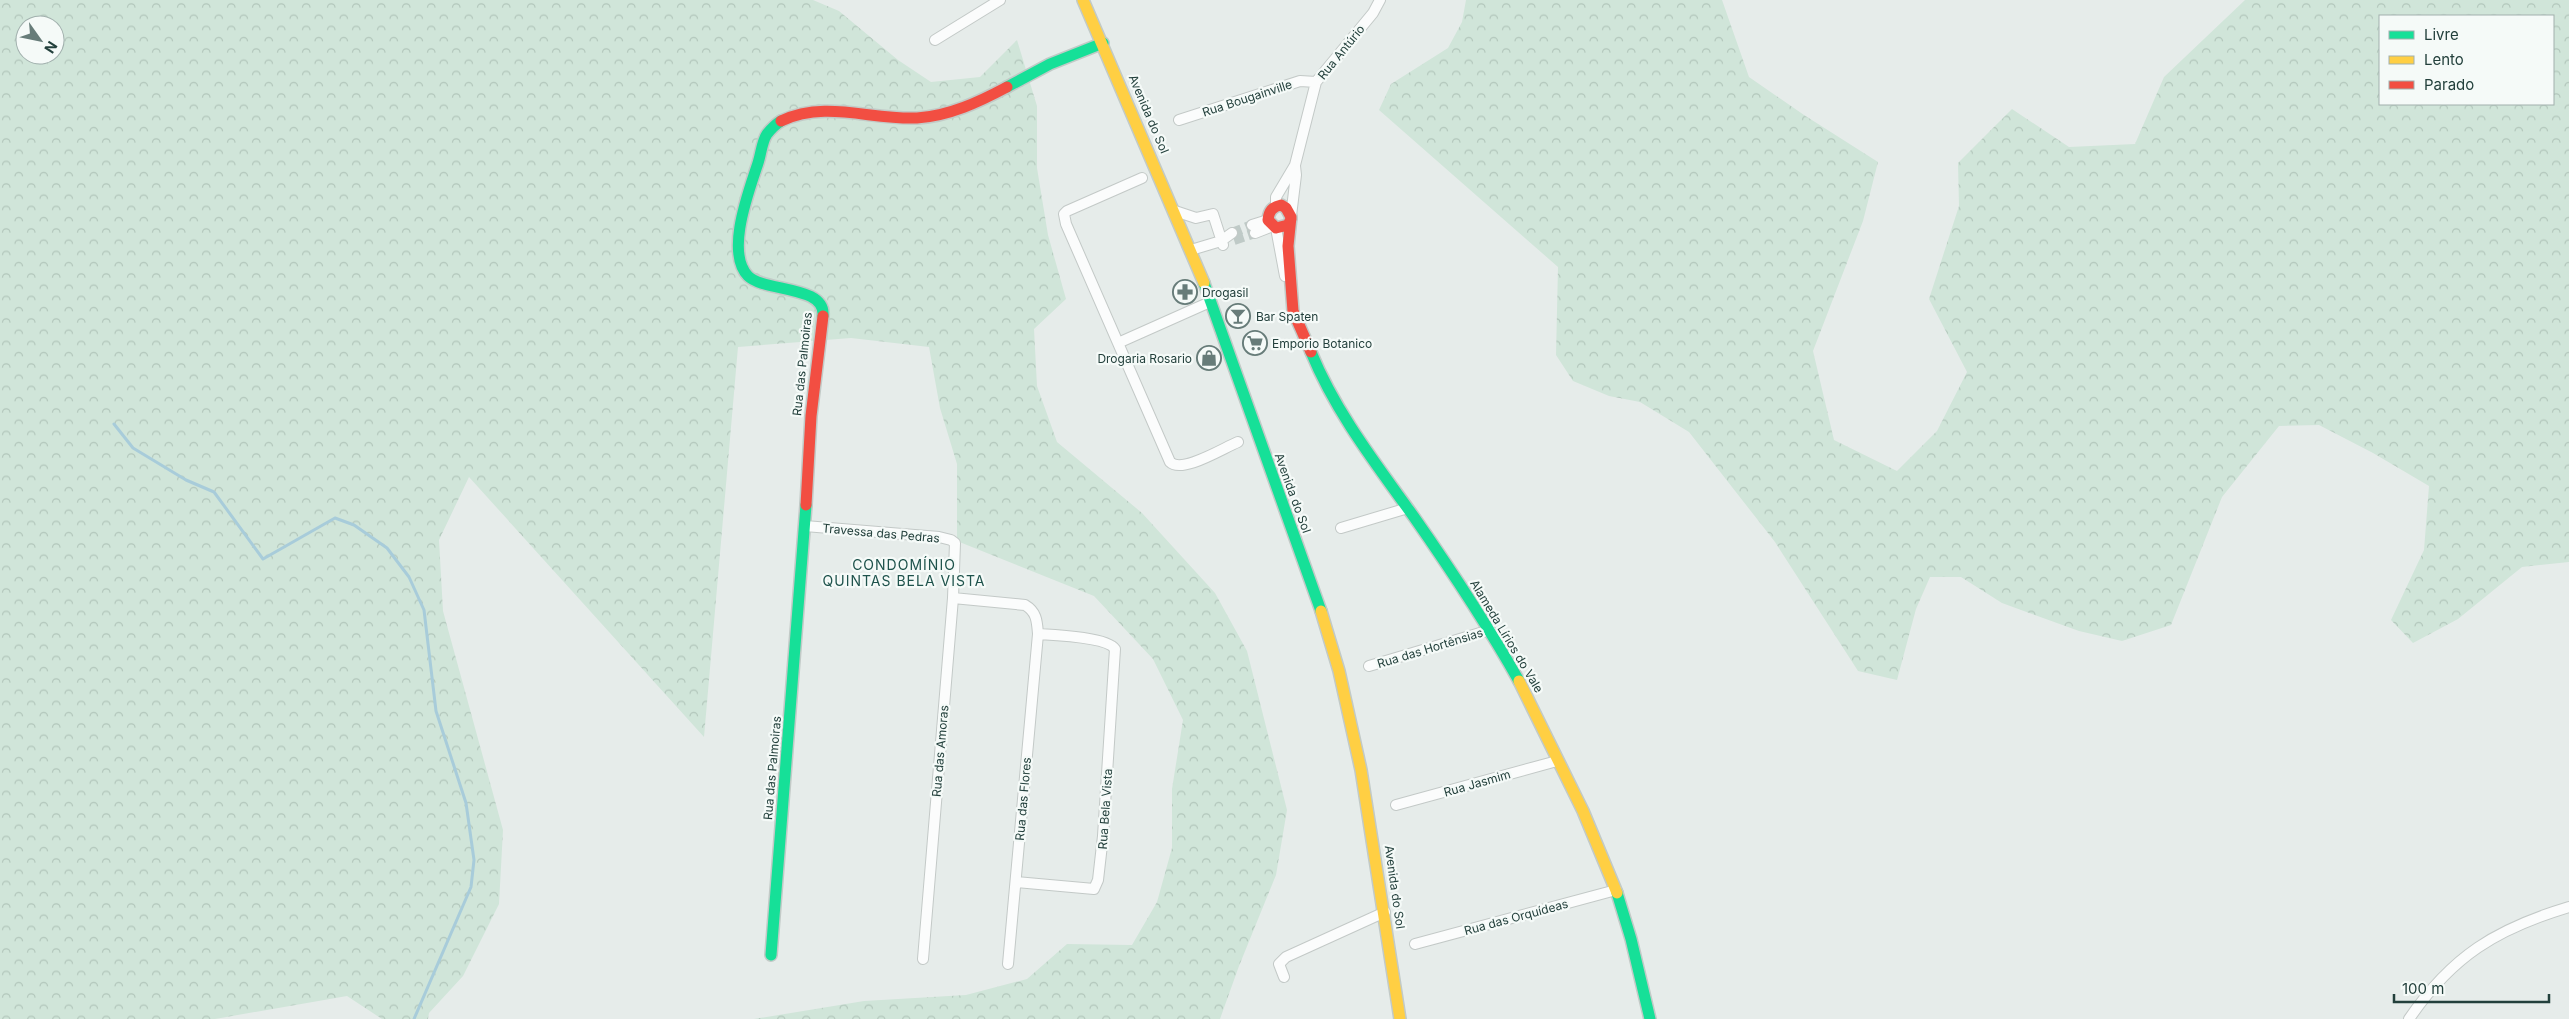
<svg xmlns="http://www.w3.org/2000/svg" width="2569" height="1019" viewBox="0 0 2569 1019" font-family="Inter,sans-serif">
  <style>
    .forest { fill: url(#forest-crowns); fill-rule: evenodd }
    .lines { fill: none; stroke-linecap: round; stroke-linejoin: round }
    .stream { stroke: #a8ccda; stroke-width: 3 }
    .street-tunnel { stroke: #bfcac7; stroke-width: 10; stroke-dasharray: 10 5; stroke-linecap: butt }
    .street-casing { stroke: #c3c9c7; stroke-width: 12 }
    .fast-casing { stroke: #c2cac7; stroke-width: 14 }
    .slow-casing { stroke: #c2cac7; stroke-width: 14 }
    .jam-casing { stroke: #c2cac7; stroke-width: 14 }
    .street { stroke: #fbfcfc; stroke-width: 10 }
    .fast { stroke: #16e098; stroke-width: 11 }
    .slow { stroke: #ffcf43; stroke-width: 11 }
    .jam { stroke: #f24e42; stroke-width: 11 }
    .labels { text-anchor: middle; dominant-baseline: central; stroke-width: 4.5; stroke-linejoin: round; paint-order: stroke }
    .street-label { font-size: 12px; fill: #23403c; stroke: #f5faf8 }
    .poi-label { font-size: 12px; fill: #23403c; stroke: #f5faf8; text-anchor: start }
    .neighbourhood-label { font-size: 14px; letter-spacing: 1px; fill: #1f534c; stroke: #f5faf8 }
  </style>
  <defs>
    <pattern id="forest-crowns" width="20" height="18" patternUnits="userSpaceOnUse" patternTransform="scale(1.25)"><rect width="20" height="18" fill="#d0e5d9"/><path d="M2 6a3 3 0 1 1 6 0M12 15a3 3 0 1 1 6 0" fill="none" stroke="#b2c6bb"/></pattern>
  </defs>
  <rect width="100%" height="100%" fill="#e6ecea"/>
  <!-- forest -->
  <path class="forest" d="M0,0H813L839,11L898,60L931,82L980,77L1017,40L1037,106V168L1048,235L1066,299L1034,329L1037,386L1057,442L1142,513L1215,593L1247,651L1287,810L1276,875L1239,966L1220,1019H754L864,1001L966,995L1027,979L1067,944L1132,945L1157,902L1172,848V789L1183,720L1153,659L1094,596L957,541V464L940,408L929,347L851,338L738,347L704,737L469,477L439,540L443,611L503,830L499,904L463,976L429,1013L428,1019H382L347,996L215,1019H0ZM25,25H55V55H25Z
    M1466,0H1722L1749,77L1804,115L1878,162L1863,221L1813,351L1834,440L1897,471L1937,431L1967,372L1929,299L1959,206L1958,163L2012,109L2069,147L2135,144L2164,77L2245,0H2569V562L2522,567L2458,619L2413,643L2391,620L2424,550L2429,486L2373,453L2319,425L2279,426L2222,497L2171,625L2122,641L2079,631L2002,603L1961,577H1930L1916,609L1897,680L1858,671L1775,542L1689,432L1640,402L1609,396L1573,381L1556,355L1558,267L1379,110L1391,84L1448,48L1462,22ZM2380,16H2553V104H2380Z"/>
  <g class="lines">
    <!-- stream -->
    <path class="stream" d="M114,424L133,448L186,480L214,492L263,559L335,518L354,525L387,548L409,577L424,610L436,711L466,803L474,860L471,887L414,1019"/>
    <!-- street-tunnel -->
    <path class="street-tunnel" d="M1232,233L1252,225
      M1234,240L1255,233"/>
    <defs>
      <path id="street" d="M935,40L1000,0
        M1179,120L1300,81L1316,82
        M1142,178L1067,211L1064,214L1066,224L1170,462C1182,474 1223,448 1238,442
        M1276,206V197L1295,165L1316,82L1373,13L1380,0
        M1175,211L1196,218L1213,214L1223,245
        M1291,216L1296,175L1295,166
        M1252,225L1268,220
        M1276,228L1285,276
        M1255,233L1273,226
        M1191,250L1221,241L1232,233
        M1118,343L1210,302
        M805,526L939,537L951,540L955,543L953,598L923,959
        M1341,528L1408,508
        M953,598L1025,605C1037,612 1037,622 1038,634L1008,964
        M1369,666L1490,630
        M1396,805L1557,761
        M1016,882L1094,889L1098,880L1103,836L1115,649C1107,637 1054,635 1038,634
        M1415,944L1616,890
        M1284,977L1279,964L1286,957L1385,912
        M2409,1019C2452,956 2496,929 2569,907"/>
      <path id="fast" d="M1007,87L1050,64L1103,43
        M781,121C776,124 771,129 767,134C762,141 761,154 758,163C749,191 725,252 748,276C764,292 826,285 823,316
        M1204,283L1321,611
        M1311,352C1336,413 1376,464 1414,517C1451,570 1487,624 1519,681
        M1617,893L1631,939L1650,1019
        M771,955L806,505"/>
      <path id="slow" d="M1083,0L1204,283
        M1321,611L1339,671L1361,770L1400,1019
        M1519,681L1583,811L1617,893"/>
      <path id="jam" d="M781,121C826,100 870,120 917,118C949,116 979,102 1007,87
        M1291,219L1288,225L1276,228L1268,220C1269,211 1272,207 1281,205L1286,208L1291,217L1288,246L1293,311L1311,352
        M806,505L811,416L823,316"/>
    </defs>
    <!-- street casing -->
    <use href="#street" class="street-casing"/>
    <!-- fast casing -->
    <use href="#fast" class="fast-casing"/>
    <!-- slow casing -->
    <use href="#slow" class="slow-casing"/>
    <!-- jam casing -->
    <use href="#jam" class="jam-casing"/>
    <!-- street -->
    <use href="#street" class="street"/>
    <!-- fast -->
    <use href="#fast" class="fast"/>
    <!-- slow -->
    <use href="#slow" class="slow"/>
    <!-- jam -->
    <use href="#jam" class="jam"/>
  </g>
  <!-- icons -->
  <defs>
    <symbol id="pharmacy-ring" viewBox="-11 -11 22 22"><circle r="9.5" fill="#f5faf8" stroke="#677c79" stroke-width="1.5"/><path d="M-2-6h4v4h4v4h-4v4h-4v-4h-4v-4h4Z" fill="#677c79"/></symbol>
    <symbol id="bar-ring" viewBox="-11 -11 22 22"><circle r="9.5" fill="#f5faf8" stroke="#677c79" stroke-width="1.5"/><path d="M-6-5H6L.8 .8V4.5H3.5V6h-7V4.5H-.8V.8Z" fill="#677c79"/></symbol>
    <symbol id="supermarket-ring" viewBox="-11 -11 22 22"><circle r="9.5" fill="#f5faf8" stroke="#677c79" stroke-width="1.5"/><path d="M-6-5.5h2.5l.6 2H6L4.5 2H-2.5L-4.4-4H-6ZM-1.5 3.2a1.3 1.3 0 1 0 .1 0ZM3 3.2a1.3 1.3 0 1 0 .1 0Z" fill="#677c79"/></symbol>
    <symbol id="shop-ring" viewBox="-11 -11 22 22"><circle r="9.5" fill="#f5faf8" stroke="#677c79" stroke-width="1.5"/><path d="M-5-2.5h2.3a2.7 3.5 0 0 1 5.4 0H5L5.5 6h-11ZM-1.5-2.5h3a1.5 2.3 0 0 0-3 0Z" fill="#677c79"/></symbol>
  </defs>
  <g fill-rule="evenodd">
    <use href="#pharmacy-ring" x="1171" y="278" width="28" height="28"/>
    <use href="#bar-ring" x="1224" y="302" width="28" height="28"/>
    <use href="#supermarket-ring" x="1241" y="329" width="28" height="28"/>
    <use href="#shop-ring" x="1195" y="344" width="28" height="28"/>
  </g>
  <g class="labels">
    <!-- street labels -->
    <g class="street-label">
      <text transform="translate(1341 52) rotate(-51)">Rua Antúrio</text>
      <text transform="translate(1247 98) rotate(-18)">Rua Bougainville</text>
      <text transform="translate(1149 114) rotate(67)">Avenida do Sol</text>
      <text transform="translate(802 364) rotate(-84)">Rua das Palmoiras</text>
      <text transform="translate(1293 493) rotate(70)">Avenida do Sol</text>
      <text transform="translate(881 533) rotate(5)">Travessa das Pedras</text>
      <text transform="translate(1507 636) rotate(59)">Alameda Lírios do Vale</text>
      <text transform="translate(1430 648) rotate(-17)">Rua das Hortênsias</text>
      <text transform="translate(940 751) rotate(-85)">Rua das Amoras</text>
      <text transform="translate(772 768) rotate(-85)">Rua das Palmoiras</text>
      <text transform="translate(1477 783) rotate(-16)">Rua Jasmim</text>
      <text transform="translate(1023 799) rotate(-85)">Rua das Flores</text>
      <text transform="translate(1105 809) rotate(-86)">Rua Bela Vista</text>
      <text transform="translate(1395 887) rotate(82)">Avenida do Sol</text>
      <text transform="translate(1516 917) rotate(-15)">Rua das Orquídeas</text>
    </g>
    <!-- poi labels -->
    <g class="poi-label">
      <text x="1202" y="292">Drogasil</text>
      <text x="1256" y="316">Bar Spaten</text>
      <text x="1272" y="343">Emporio Botanico</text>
      <text x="1192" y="358" text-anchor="end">Drogaria Rosario</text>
    </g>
    <!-- neighbourhood labels -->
    <g class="neighbourhood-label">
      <text x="904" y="564">CONDOMÍNIO<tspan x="904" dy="16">QUINTAS BELA VISTA</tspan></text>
    </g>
  </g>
  <!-- legend -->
  <rect x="2379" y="15" width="175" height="90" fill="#f5faf8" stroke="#a1b0ad"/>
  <rect x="2389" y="31" width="25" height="8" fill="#16e098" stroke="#a1b0ad"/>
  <text x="2424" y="40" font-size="15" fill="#23403c">Livre</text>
  <rect x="2389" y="56" width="25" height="8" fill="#ffcf43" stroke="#a1b0ad"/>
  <text x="2424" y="65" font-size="15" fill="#23403c">Lento</text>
  <rect x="2389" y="81" width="25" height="8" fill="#f24e42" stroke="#a1b0ad"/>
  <text x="2424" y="90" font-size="15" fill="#23403c">Parado</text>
  <!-- north arrow -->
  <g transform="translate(40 40) rotate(123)"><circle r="24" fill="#f5faf8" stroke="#a1b0ad"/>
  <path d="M0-4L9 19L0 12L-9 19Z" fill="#677c79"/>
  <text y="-8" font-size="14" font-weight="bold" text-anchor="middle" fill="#23403c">N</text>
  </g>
  <!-- scale -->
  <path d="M2394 994v8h155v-8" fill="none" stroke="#23403c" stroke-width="2.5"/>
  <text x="2402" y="994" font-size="15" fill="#23403c" stroke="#f5faf8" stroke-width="4" paint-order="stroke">100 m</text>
</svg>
